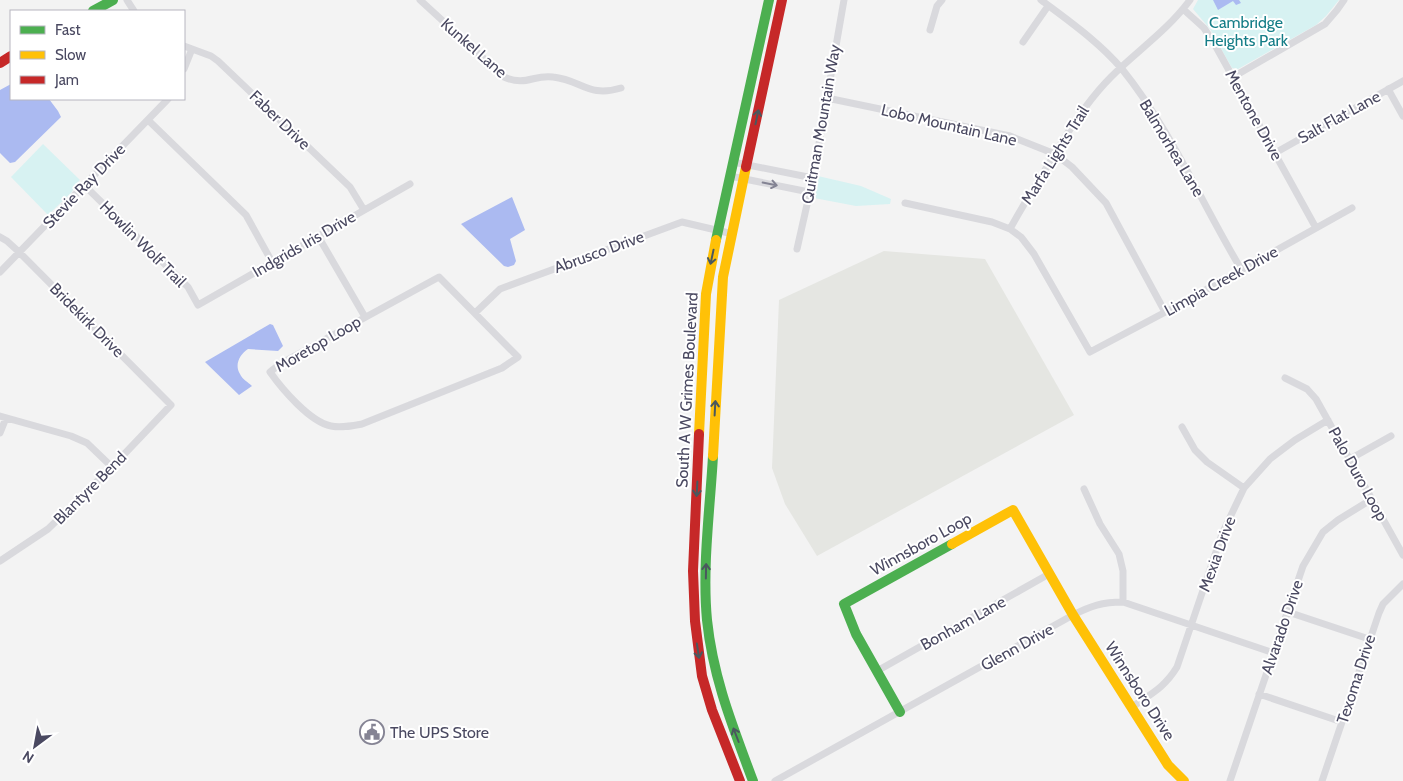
<svg xmlns="http://www.w3.org/2000/svg" width="1403" height="781" viewBox="0 0 1403 781" font-family="Cabin,sans-serif">
  <style>
    .commercial { fill: #e5e6e2 }
    .green { fill: #d7f2f2 }
    .water { fill: #abbaf1 }
    .lines { fill: none; stroke-linecap: round; stroke-linejoin: round }
    .street { stroke: #d9d9dd; stroke-width: 7 }
    .fast { stroke: #4caf50; stroke-width: 10 }
    .slow { stroke: #ffc107; stroke-width: 10 }
    .jam { stroke: #c62828; stroke-width: 10 }
    .oneway { stroke: #4a585e }
    .oneway2 { stroke: #838393 }
    .labels { text-anchor: middle; dominant-baseline: central; stroke-width: 4; stroke-linejoin: round; paint-order: stroke }
    .park-label { font-size: 16px; fill: #147d87; stroke: #fff }
    .street-label { font-size: 16px; fill: #4a4961; stroke: #fff }
    .poi-label { font-size: 16px; fill: #4a4961; stroke: #fff; text-anchor: start }
  </style>
  <rect width="100%" height="100%" fill="#f3f3f3"/>
  <!-- commercial -->
  <path class="commercial" d="M884,251L985,259L1074,415L817,556L785,504L772,468L779,300Z"/>
  <!-- green -->
  <path class="green" d="M1198,0H1339L1326,16L1316,25L1238,69L1232,68L1210,29L1193,9Z
    M43,144L80,180L75,185L72,192L48,215L11,177Z
    M818,176L861,186L891,199L890,204L856,206L814,198Z"/>
  <!-- water -->
  <path class="water" d="M1213,0H1239L1241,3L1236,5L1233,1L1218,10Z
    M11,84V99H49L58,111L61,117L15,162L10,163L0,153V90Z
    M512,197L525,230L510,239L516,261L514,265L508,267L504,266L461,224Z
    M270,324L273,325L283,346L278,351L248,349C240,354 234,365 240,374C242,379 248,382 252,386L239,395L205,362Z"/>
  <g class="lines">
    <!-- street -->
    <path class="street" d="M127,0L134,11
      M420,0L504,77C526,87 534,74 553,77C582,80 588,98 621,88
      M1041,0C1069,21 1099,42 1122,69C1171,130 1201,202 1241,269
      M1183,9L1204,28L1215,45L1316,228
      M930,30L937,6L942,0
      M1023,42L1048,6
      M184,46L211,56L218,61L350,187L364,210
      M184,69L192,49
      M1233,77L1325,24L1337,10L1344,0
      M1388,89L1403,116
      M827,98L1010,136L1055,154L1072,167L1106,203L1165,312
      M148,120L246,215L272,262
      M1275,153L1403,81
      M733,162L813,178
      M730,176L809,192
      M84,185L188,287L198,305L410,184
      M905,203L992,222L1010,229L1021,237L1034,254L1090,352L1173,308L1352,208
      M1010,229C1025,201 1043,174 1059,147C1074,122 1090,98 1111,77C1137,51 1168,30 1190,0
      M318,236L365,317
      M0,237L7,241L19,252L171,405L112,467L48,529L0,561
      M797,249L813,178L844,0
      M0,272L168,99
      M439,277L518,357L502,368L362,424C351,426 342,428 331,426C310,422 282,389 270,372L280,364Z
      M475,313L500,289L682,222L733,234
      M1285,378L1307,389L1316,399L1403,555
      M0,416L71,436L87,443L112,467
      M1182,427L1195,450L1207,462L1244,488
      M0,433L6,418
      M1350,459L1391,436
      M1084,489L1100,524L1119,554L1123,571V602
      M1288,612L1369,639
      M877,671L1049,574
      M1259,694L1342,722
      M1132,707C1151,694 1165,687 1177,667L1222,534L1244,488L1270,459L1295,440L1328,420
      M775,781L1073,615C1091,606 1102,602 1123,602L1274,653
      M1230,781L1303,566L1323,532L1338,520L1372,499
      M1322,781L1379,613L1383,604L1403,584"/>
    <!-- fast -->
    <path class="fast" d="M93,11L113,0
      M716,240L769,0
      M713,456C710,509 702,567 707,620C713,678 733,727 753,781
      M900,712L856,634L844,604L952,544"/>
    <!-- slow -->
    <path class="slow" d="M699,434L706,294L716,240
      M713,456L723,277L746,167
      M952,544L1013,510L1073,615L1168,765L1184,781"/>
    <!-- jam -->
    <path class="jam" d="M0,63L11,56
      M746,167L782,0
      M699,434L693,571L695,621L702,676L712,710L740,781"/>
  </g>
  <!-- one-way arrows -->
  <defs><path id="oneway-shaft" d="M-6 0H5M1.5-3L5.5 0L1.5 3" fill="none" stroke-width="1.6" stroke-linecap="round" stroke-linejoin="round" transform="scale(1.25)"/></defs>
  <g class="oneway">
    <use href="#oneway-shaft" transform="translate(757 117) rotate(-78)"/>
    <use href="#oneway-shaft" transform="translate(712 257) rotate(102)"/>
    <use href="#oneway-shaft" transform="translate(715 408) rotate(-87)"/>
    <use href="#oneway-shaft" transform="translate(697 489) rotate(93)"/>
    <use href="#oneway-shaft" transform="translate(706 571) rotate(-89)"/>
    <use href="#oneway-shaft" transform="translate(698 651) rotate(81)"/>
    <use href="#oneway-shaft" transform="translate(736 735) rotate(-111)"/>
  </g>
  <use class="oneway2" href="#oneway-shaft" transform="translate(770 184) rotate(11)"/>
  <!-- icons -->
  <defs>
    <symbol id="civic-ring" viewBox="-11 -11 22 22"><circle r="9.5" fill="#fff" stroke="#858494" stroke-width="1.5"/><path d="M-.6-6.5H3V-4.5H.6V-3L4-1V1h2V6H-6V1h2V-1L-.6-3ZM-1.2 2.5V6h2.4V2.5Z" fill="#858494"/></symbol>
  </defs>
  <g fill-rule="evenodd">
    <use href="#civic-ring" x="358" y="718" width="28" height="28"/>
  </g>
  <g class="labels">
    <!-- park labels -->
    <g class="park-label">
      <text x="1246" y="22">Cambridge<tspan x="1246" dy="18">Heights Park</tspan></text>
    </g>
    <!-- street labels -->
    <g class="street-label">
      <text transform="translate(474 48) rotate(41)">Kunkel Lane</text>
      <text transform="translate(1254 115) rotate(61)">Mentone Drive</text>
      <text transform="translate(1339 117) rotate(-29)">Salt Flat Lane</text>
      <text transform="translate(280 120) rotate(44)">Faber Drive</text>
      <text transform="translate(821 124) rotate(-80)">Quitman Mountain Way</text>
      <text transform="translate(949 125) rotate(13)">Lobo Mountain Lane</text>
      <text transform="translate(1172 148) rotate(59)">Balmorhea Lane</text>
      <text transform="translate(1055 155) rotate(-58)">Marfa Lights Trail</text>
      <text transform="translate(84 186) rotate(-46)">Stevie Ray Drive</text>
      <text transform="translate(143 244) rotate(45)">Howlin Wolf Trail</text>
      <text transform="translate(304 244) rotate(-30)">Indgrids Iris Drive</text>
      <text transform="translate(599 252) rotate(-20)">Abrusco Drive</text>
      <text transform="translate(1221 281) rotate(-29)">Limpia Creek Drive</text>
      <text transform="translate(87 320) rotate(45)">Bridekirk Drive</text>
      <text transform="translate(318 344) rotate(-30)">Moretop Loop</text>
      <text transform="translate(687 390) rotate(-87)">South A W Grimes Boulevard</text>
      <text transform="translate(1358 474) rotate(61)">Palo Duro Loop</text>
      <text transform="translate(90 488) rotate(-45)">Blantyre Bend</text>
      <text transform="translate(921 544) rotate(-29)">Winnsboro Loop</text>
      <text transform="translate(1217 554) rotate(-70)">Mexia Drive</text>
      <text transform="translate(963 623) rotate(-29)">Bonham Lane</text>
      <text transform="translate(1282 627) rotate(-71)">Alvarado Drive</text>
      <text transform="translate(1017 647) rotate(-29)">Glenn Drive</text>
      <text transform="translate(1356 679) rotate(-72)">Texoma Drive</text>
      <text transform="translate(1140 691) rotate(57)">Winnsboro Drive</text>
    </g>
    <!-- poi labels -->
    <g class="poi-label">
      <text x="390" y="732">The UPS Store</text>
    </g>
  </g>
  <!-- legend -->
  <rect x="10" y="10" width="175" height="90" fill="#ffffff" stroke="#b7b6c0"/>
  <rect x="20" y="26" width="25" height="8" fill="#4caf50" stroke="#b7b6c0"/>
  <text x="55" y="35" font-size="15" fill="#4a4961">Fast</text>
  <rect x="20" y="51" width="25" height="8" fill="#ffc107" stroke="#b7b6c0"/>
  <text x="55" y="60" font-size="15" fill="#4a4961">Slow</text>
  <rect x="20" y="76" width="25" height="8" fill="#c62828" stroke="#b7b6c0"/>
  <text x="55" y="85" font-size="15" fill="#4a4961">Jam</text>
  <!-- north arrow -->
  <g transform="translate(35 746) rotate(212)" stroke="#ffffff" stroke-width="4" paint-order="stroke">
  <path d="M0-4L9 19L0 12L-9 19Z" fill="#4a4961"/>
  <text y="-8" font-size="14" font-weight="bold" text-anchor="middle" fill="#4a4961">N</text>
  </g>
</svg>
